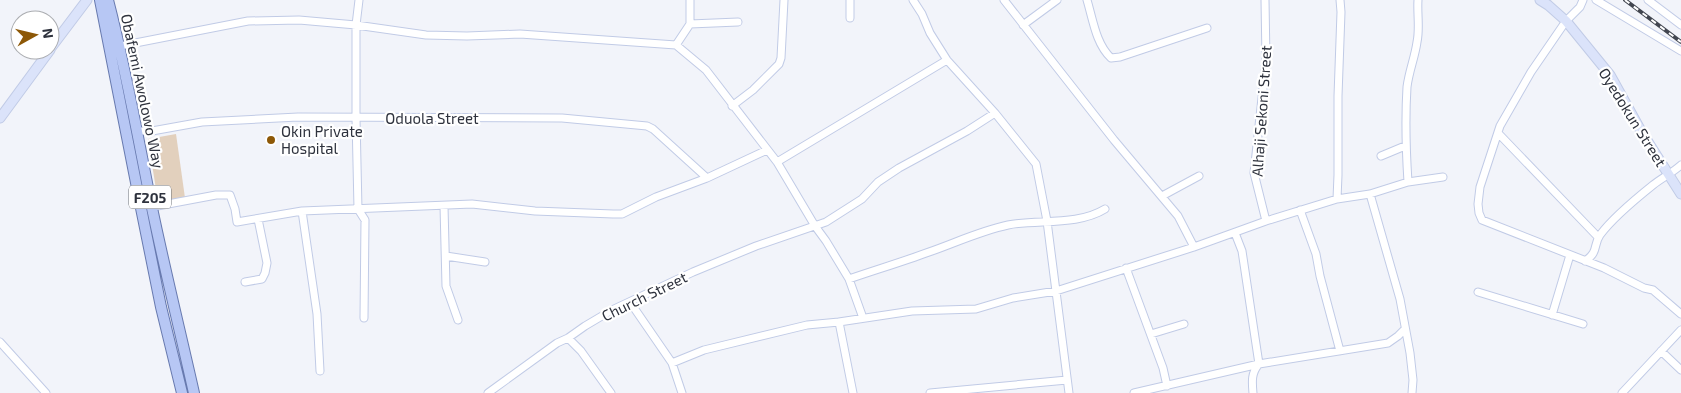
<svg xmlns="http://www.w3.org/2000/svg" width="1681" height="393" viewBox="0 0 1681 393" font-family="'Exo 2',sans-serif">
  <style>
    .green { fill: #e2d0bd }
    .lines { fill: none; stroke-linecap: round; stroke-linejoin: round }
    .street-casing { stroke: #c1cbe6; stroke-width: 9 }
    .secondary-casing { stroke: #c1cbe6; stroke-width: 11 }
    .primary-casing { stroke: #687aaf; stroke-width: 12 }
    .street { stroke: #fff; stroke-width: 7 }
    .secondary { stroke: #dbe3fa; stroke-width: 9 }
    .primary { stroke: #b7c7f4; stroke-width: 10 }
    .rail-casing { stroke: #424650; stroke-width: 4 }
    .rail { stroke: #fff; stroke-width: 2; stroke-dasharray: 5.5; stroke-linecap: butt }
    .poi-dot { fill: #8d5807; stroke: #fff; stroke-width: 2 }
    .labels { text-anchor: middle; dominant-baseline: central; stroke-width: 4.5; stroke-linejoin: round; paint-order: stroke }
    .shield { fill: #fff; stroke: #6d7077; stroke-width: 1 }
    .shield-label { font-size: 14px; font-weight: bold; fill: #2e323d }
    .street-label { font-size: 15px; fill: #2e323d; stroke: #fff }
    .poi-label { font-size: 15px; fill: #2e323d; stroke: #fff; text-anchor: start }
  </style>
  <rect width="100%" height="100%" fill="#f2f4fa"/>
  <!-- green -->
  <path class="green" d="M176,134L185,198L158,202L148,139Z"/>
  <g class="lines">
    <defs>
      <path id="street" d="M359,0L356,25V118L358,209L365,220L364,318
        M913,0L922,14L930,33L947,60L995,113L1036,164L1047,221L1069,393
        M1004,0L1114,140L1178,216L1194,247
        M1087,0C1093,20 1096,44 1111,58L1120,57L1207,28
        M1265,0L1266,60L1254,173L1266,221
        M1583,0L1580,7L1566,21L1531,72L1500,126L1480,187L1478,204L1479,213L1482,220L1604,268L1644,288L1653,290L1681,314
        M1596,0L1681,51
        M1648,0L1681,25
        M850,18V0
        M690,24L738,22
        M1023,25L1057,0
        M676,45L690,24V0
        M120,46L248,21L299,20L356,25L426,35L467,36L520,34L676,45L706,70L777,162L815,226L826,241L849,279L863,318
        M732,106L753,90L779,64L781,58L784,0
        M138,131H152L202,122L298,117L562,118L647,126L653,129L707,178
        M1498,133L1598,237
        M1381,156L1405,146
        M777,162L947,60
        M1408,182C1406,151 1405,119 1407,87C1409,71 1415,57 1417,42C1420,28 1417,14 1418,0
        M1370,194L1400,299L1410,353L1413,380L1412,393
        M1162,196L1199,176
        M1337,199L1338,175V96L1341,12L1340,0
        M444,206L446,286L458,320
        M152,207L216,195H230L235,209L237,222L302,211L472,204L535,211L613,214H622L656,197L707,178L767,150
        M1300,210L1316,254L1320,276L1340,351
        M302,211L317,314L320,371
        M1235,233L1242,251L1259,364C1251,373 1252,382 1253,393
        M446,256L485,262
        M1585,261C1599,252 1593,245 1600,235C1611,220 1638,197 1653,185C1662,178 1672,173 1681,165
        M1126,268L1163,368L1167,386
        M849,279C875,270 902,262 929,252C955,243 980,231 1008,225C1039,219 1077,226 1105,209
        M245,282L262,279L265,273L267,263L258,219
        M1478,292L1583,324
        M630,302L672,363L682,393
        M1552,315L1570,255
        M839,322L853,393
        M1151,334L1184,324
        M568,338L581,351L611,393
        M0,342L46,393
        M1661,351L1681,370
        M672,363L704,350L807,325L839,322L912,311L976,309L1013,298L1056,291L1194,247L1266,221L1337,199L1370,194L1408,182L1443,177
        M488,393L557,343L568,338L585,326L612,310L693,272L756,246L826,222L862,199L878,182L899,168L967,131L995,113
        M930,393L1067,380
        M1134,393L1259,364L1388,343L1398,336L1405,329
        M1622,393L1681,330"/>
      <path id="secondary" d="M1540,0L1548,5L1566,21L1610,75L1641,131L1681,194
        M50,49L87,0
        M0,118L50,50"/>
      <path id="primary" d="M100,0L141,208L161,307L182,393
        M108,0C126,69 138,138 152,208C165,270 180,331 194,393"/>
    </defs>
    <!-- street casing -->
    <use href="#street" class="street-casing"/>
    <!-- secondary casing -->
    <use href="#secondary" class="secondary-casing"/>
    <!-- primary casing -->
    <use href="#primary" class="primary-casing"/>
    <!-- street -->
    <use href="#street" class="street"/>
    <!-- secondary -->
    <use href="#secondary" class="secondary"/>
    <!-- primary -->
    <use href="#primary" class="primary"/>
    <defs>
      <path id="rail" d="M1625,0L1681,42"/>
    </defs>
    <!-- rail casing -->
    <use href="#rail" class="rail-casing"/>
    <!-- rail -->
    <use href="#rail" class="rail"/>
  </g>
  <!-- markers -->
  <circle class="poi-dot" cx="271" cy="140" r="5"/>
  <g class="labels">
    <!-- shield labels -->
    <rect class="shield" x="129" y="185.5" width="42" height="23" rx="4"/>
    <g class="shield-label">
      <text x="150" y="197">F205</text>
    </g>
    <!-- street labels -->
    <g class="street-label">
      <text transform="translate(143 91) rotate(78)">Obafemi Awolowo Way</text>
      <text transform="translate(1261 111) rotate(-86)">Alhaji Sekoni Street</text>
      <text transform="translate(1633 117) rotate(58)">Oyedokun Street</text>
      <text x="432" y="118">Oduola Street</text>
      <text transform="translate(644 296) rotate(-26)">Church Street</text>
    </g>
    <!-- poi labels -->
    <g class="poi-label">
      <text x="281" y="131">Okin Private<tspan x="281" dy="17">Hospital</tspan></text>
    </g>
  </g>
  <!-- north arrow -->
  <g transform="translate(35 35) rotate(82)"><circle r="24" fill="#ffffff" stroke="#abadb1"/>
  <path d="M0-4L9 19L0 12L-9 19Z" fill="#8d5807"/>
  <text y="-8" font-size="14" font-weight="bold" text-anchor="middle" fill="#2e323d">N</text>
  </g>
</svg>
